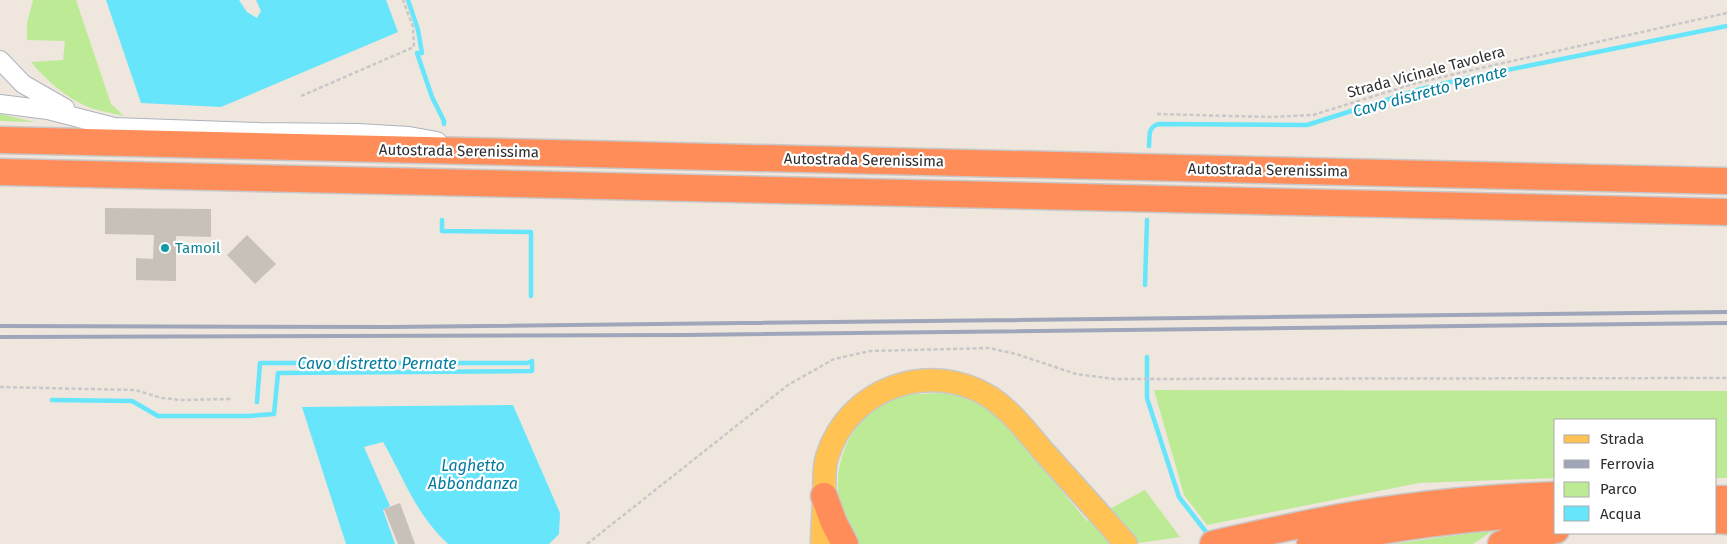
<svg xmlns="http://www.w3.org/2000/svg" width="1727" height="544" viewBox="0 0 1727 544" font-family="'Fira Sans',sans-serif">
  <style>
    .green { fill: #bdeb95 }
    .water { fill: #67e6fb }
    .lines { fill: none; stroke-linecap: round; stroke-linejoin: round }
    .stream { stroke: #67e6fb; stroke-width: 4.5 }
    .building { fill: #c8c1b9 }
    .minor-casing { stroke: #aeb3bd; stroke-width: 20 }
    .major-casing { stroke: #c8c8c8; stroke-width: 25 }
    .highway-casing { stroke: #c8c8c8; stroke-width: 29 }
    .path { stroke: #c8c8c8; stroke-width: 2.5; stroke-dasharray: 4 2.5; stroke-linecap: butt }
    .minor { stroke: #fff; stroke-width: 18 }
    .major { stroke: #ffc253; stroke-width: 22 }
    .highway { stroke: #ff8d59; stroke-width: 26 }
    .rail { stroke: #9fa6b9; stroke-width: 4 }
    .culture-dot { fill: #0f9aa8; stroke: #fff; stroke-width: 2 }
    .labels { text-anchor: middle; dominant-baseline: central; stroke-width: 4.5; stroke-linejoin: round; paint-order: stroke }
    .street-label { font-size: 15px; fill: #2d2d2d; stroke: #fff }
    .culture-label { font-size: 15px; fill: #0d838f; stroke: #fff; text-anchor: start }
    .water-label { font-size: 16px; font-style: italic; fill: #027b9d; stroke: #fff }
  </style>
  <rect width="100%" height="100%" fill="#efe6de"/>
  <!-- green -->
  <path class="green" d="M33,0H76L111,104L124,116C112,113 97,111 86,106C64,96 46,80 31,62L63,60L65,41L27,40V23Z
    M0,114L35,122L0,121Z
    M1154,390L1727,391V478H1716V420H1556V478L1419,483L1207,525L1184,495Z
    M941,393C963,396 978,402 997,414L1087,521L1145,490L1180,537L1132,544H859C846,535 843,520 840,504C830,460 855,411 899,397C912,393 928,394 941,393Z
    M1494,530L1473,544H1393Z"/>
  <!-- water -->
  <path class="water" d="M106,0H239L247,12L257,18L261,11L256,0H386L398,32L221,107L141,103Z
    M513,405L560,513L559,534L549,544H448C415,513 405,480 383,442L364,447L390,506L383,510L395,544H346L302,407Z"/>
  <g class="lines">
    <!-- stream -->
    <path class="stream" d="M408,0L418,30L422,53H417L432,97L444,121V124
      M1149,146C1150,137 1147,128 1158,124L1307,125L1421,89L1467,78L1727,26
      M442,220V231L531,232V296
      M1145,285L1147,220
      M1147,357V398L1179,497L1210,537
      M52,400L132,401L158,416H248L274,414L278,373L532,371V361
      M257,402L260,363H527L532,361"/>
  </g>
  <!-- building -->
  <path class="building" d="M105,208L211,209V237L176,236V281L136,280V258L153,259L154,235L105,234Z
    M247,235L276,264L255,284L227,255Z
    M400,503L415,544H398L384,509Z"/>
  <g class="lines">
    <defs>
      <path id="minor" d="M0,60L23,84L65,108
        M0,104L48,110L114,127L259,132L358,133L409,136L437,141"/>
      <path id="major" d="M822,544C822,527 824,511 824,495C825,482 823,470 827,457C848,388 929,359 990,397C1011,411 1027,432 1043,451C1071,482 1099,513 1126,544"/>
      <path id="highway" d="M0,140L1727,181
        M0,172L1727,212
        M824,496L834,523L845,544
        M1716,499H1727
        M1716,520L1727,521
        M1213,544C1275,530 1337,516 1400,508C1452,501 1504,497 1556,495
        M1310,544C1391,528 1473,515 1556,514
        M1501,544L1513,539L1556,530"/>
    </defs>
    <!-- minor casing -->
    <use href="#minor" class="minor-casing"/>
    <!-- major casing -->
    <use href="#major" class="major-casing"/>
    <!-- highway casing -->
    <use href="#highway" class="highway-casing"/>
    <!-- path -->
    <path class="path" d="M301,96L414,47L413,27L403,0
      M1157,114L1270,117L1313,115L1413,84L1472,70L1727,13
      M0,387L135,390L162,398L181,400L232,399
      M587,544L788,385L834,359L870,351L989,348L1016,354L1076,374L1115,379L1727,378"/>
    <!-- minor -->
    <use href="#minor" class="minor"/>
    <!-- major -->
    <use href="#major" class="major"/>
    <!-- highway -->
    <use href="#highway" class="highway"/>
    <!-- rail -->
    <path class="rail" d="M0,326L388,327L1727,312
      M0,337L686,335L1727,323"/>
  </g>
  <!-- markers -->
  <circle class="culture-dot" cx="165" cy="248" r="5"/>
  <g class="labels">
    <!-- street labels -->
    <g class="street-label">
      <text transform="translate(1426 72) rotate(-15)">Strada Vicinale Tavolera</text>
      <text transform="translate(459 151) rotate(1)">Autostrada Serenissima</text>
      <text transform="translate(864 160) rotate(1)">Autostrada Serenissima</text>
      <text transform="translate(1268 170) rotate(1)">Autostrada Serenissima</text>
    </g>
    <!-- culture labels -->
    <g class="culture-label">
      <text x="175" y="248">Tamoil</text>
    </g>
    <!-- water labels -->
    <g class="water-label">
      <text transform="translate(1430 91) rotate(-15)">Cavo distretto Pernate</text>
      <text x="377" y="363">Cavo distretto Pernate</text>
      <text x="473" y="465">Laghetto<tspan x="473" dy="18">Abbondanza</tspan></text>
    </g>
  </g>
  <!-- legend -->
  <rect x="1554" y="419" width="162" height="115" fill="#ffffff" stroke="#ababab"/>
  <rect x="1564" y="435" width="25" height="8" fill="#ffc253" stroke="#ababab"/>
  <text x="1600" y="444" font-size="15" fill="#2d2d2d">Strada</text>
  <rect x="1564" y="460" width="25" height="8" fill="#9fa6b9" stroke="#ababab"/>
  <text x="1600" y="469" font-size="15" fill="#2d2d2d">Ferrovia</text>
  <rect x="1564" y="482" width="25" height="15" fill="#bdeb95" stroke="#ababab"/>
  <text x="1600" y="494" font-size="15" fill="#2d2d2d">Parco</text>
  <rect x="1564" y="506" width="25" height="15" fill="#67e6fb" stroke="#ababab"/>
  <text x="1600" y="519" font-size="15" fill="#2d2d2d">Acqua</text>
</svg>
